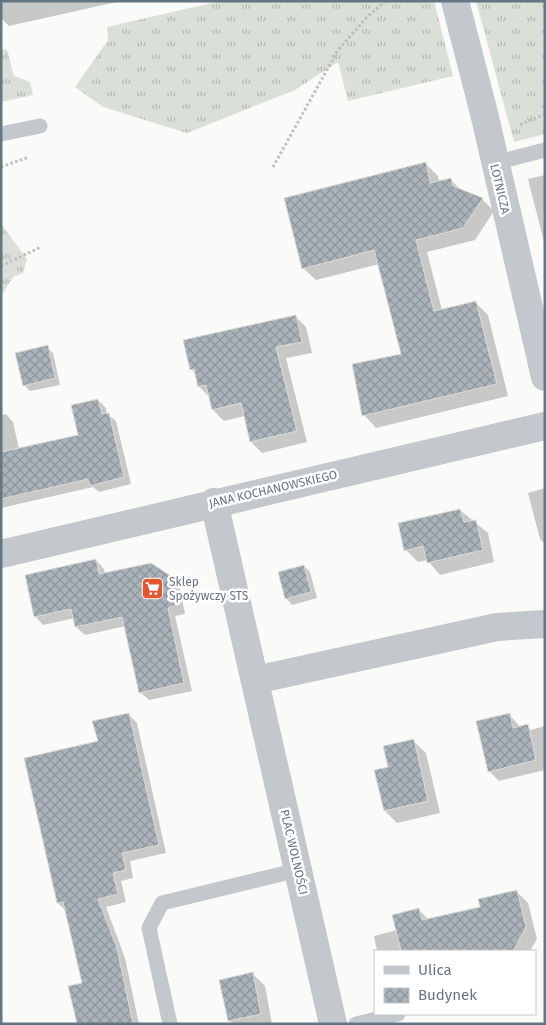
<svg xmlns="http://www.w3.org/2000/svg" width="546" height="1025" viewBox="0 0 546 1025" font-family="'Fira Sans',sans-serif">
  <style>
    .grass { fill: url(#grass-tufts) }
    .shadow { fill: #0003 }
    .building { fill: url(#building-cross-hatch); stroke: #dcdcda }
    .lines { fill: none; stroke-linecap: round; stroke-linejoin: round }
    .path { stroke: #bbbfc2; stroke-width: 3; stroke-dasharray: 2.5 2.5; stroke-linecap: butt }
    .service { stroke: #c3c8cc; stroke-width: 15 }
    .minor { stroke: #c3c8cc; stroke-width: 28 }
    .labels { text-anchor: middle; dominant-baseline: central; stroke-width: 5; stroke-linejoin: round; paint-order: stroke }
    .street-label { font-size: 12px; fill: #657683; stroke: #fff }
    .poi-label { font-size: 12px; fill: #657683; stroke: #fff; text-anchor: start }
  </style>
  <defs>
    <pattern id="grass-tufts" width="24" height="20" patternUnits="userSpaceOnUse" patternTransform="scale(1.25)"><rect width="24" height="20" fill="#dadfd7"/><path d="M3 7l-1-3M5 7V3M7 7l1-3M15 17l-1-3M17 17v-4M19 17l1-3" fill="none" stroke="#b4b9b4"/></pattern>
    <pattern id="building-cross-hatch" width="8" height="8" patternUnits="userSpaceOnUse" patternTransform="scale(1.25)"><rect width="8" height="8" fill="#aab3b9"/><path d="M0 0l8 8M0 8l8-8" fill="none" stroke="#8e969c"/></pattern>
  </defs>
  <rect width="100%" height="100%" fill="#fafaf8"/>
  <!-- grass -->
  <path class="grass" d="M221,1H434L453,76L348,101L338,62L295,90L187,133L103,107L75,87L108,40L107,27Z
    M476,1H545V134L514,142Z
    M7,49L14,76L30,82L33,95L1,102V50Z
    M1,224L27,259L23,273L13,277L1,296Z"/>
  <!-- shadow -->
  <path class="shadow" d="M1,1H121L9,26L1,18Z
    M425,163L438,176L439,182L451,180L462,191L482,199L494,211L475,240L427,252L442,310L476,303L488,315L508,396L376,428L364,415L402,355L379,264L316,280L303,268Z
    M545,175V246L528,179Z
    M295,316L306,327L312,353L286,358L307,442L262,453L251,442L245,416L224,421L213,410L210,398L199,386L196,374L192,370Z
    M47,347L53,353L60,385L30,391L24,385Z
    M98,400L106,408L107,414L116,421L131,484L99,492L93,487L1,508V415L6,414L13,422L19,449L80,436Z
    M545,488V544L540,539L528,493Z
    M460,510L488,533L494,562L440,575L427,560L418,562L406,550Z
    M96,560L104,569L105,574L170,577L179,585L185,614L175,616L192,691L149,700L140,692L126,626L85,635L76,627L75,618L43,625L35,616Z
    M304,566L310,572L317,598L292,605L286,598Z
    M509,714L520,727L527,726L531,730L545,726V770L499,781L489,771Z
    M129,715L137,723L166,853L130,861L133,878L121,881L126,902L106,907L125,958L139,1024H79L84,984L66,911L58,903L99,742Z
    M413,741L426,753L440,813L397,823L385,811L375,771L389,768Z
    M517,892L528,903L537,939L530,951H377L374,936L397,930L419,910L429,920L481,908Z
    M252,973L265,986L272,1024H233L230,1021Z"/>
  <!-- building -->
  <path class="building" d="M426,162L430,183L451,178L453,186L483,198L463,228L416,240L434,311L476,301L497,384L362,416L352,364L401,354L374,250L302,269L284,198Z
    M296,315L302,342L276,347L297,431L250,442L241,403L212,410L206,385L198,387L194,369L190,370L183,340Z
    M48,345L55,378L23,386L15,353Z
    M98,399L102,414L109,413L124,477L90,486L88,479L1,499V452L78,435L71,405Z
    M460,509L464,522L476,520L483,550L427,563L423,546L404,551L398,523Z
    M96,559L99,574L151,563L171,576L177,605L168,608L184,683L139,693L122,617L75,627L71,609L34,617L25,575Z
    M304,565L311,592L285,599L278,572Z
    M129,713L159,845L122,853L126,870L113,873L118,894L98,899L117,948L133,1024H77L68,986L82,983L63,902L57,903L24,758L98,741L92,721Z
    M510,713L513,728L528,724L536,760L488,772L476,721Z
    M414,739L428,801L384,811L374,770L388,767L383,746Z
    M517,890L526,927L513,951H401L392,915L419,908L422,920L480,907L478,899Z
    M253,972L261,1014L228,1021L219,980Z"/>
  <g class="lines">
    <!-- path -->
    <path class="path" d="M520,125L545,114
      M1,167L29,157
      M273,167L338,50L368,16L386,1
      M1,266L41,247"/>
    <!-- service -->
    <path class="service" d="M1,134L40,126
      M494,163L545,150
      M170,1024L149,928L162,903L298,870
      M356,1024L398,1014"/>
    <!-- minor -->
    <path class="minor" d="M455,1L484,113L545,377
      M214,502L333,1024
      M1,554L545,426
      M255,680L497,627L545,624"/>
  </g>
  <!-- icons -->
  <defs>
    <symbol id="supermarket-square" viewBox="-11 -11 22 22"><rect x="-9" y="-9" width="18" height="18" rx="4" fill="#e4572e" stroke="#fff"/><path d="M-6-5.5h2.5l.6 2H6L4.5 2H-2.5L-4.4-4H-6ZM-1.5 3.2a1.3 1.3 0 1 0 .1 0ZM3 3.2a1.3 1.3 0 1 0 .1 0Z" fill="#fff"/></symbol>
  </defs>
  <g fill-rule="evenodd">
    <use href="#supermarket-square" x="140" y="576" width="25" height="25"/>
  </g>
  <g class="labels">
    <!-- street labels -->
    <g class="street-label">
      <text transform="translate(500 189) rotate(77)">LOTNICZA</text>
      <text transform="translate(273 489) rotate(-13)">JANA KOCHANOWSKIEGO</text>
      <text transform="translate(294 852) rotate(77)">PLAC WOLNOŚCI</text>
    </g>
    <!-- poi labels -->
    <g class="poi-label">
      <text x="169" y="582">Sklep<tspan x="169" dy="14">Spożywczy STS</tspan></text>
    </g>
  </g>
  <!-- border -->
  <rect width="546" height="1025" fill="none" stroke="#657683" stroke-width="5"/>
  <!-- legend -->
  <rect x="374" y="950" width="162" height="65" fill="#ffffff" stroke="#c1c8cd"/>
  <rect x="384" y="966" width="25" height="8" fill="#c3c8cc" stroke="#c1c8cd"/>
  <text x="418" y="975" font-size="15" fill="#657683">Ulica</text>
  <rect x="384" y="988" width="25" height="15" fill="url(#building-cross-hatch)" stroke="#c1c8cd"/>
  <text x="418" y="1000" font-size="15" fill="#657683">Budynek</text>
</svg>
